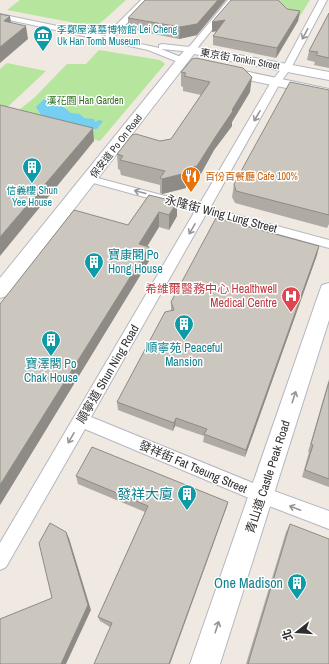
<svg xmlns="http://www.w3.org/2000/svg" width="329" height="664" viewBox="0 0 329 664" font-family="'Archivo Narrow','Noto Sans TC',sans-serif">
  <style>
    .green { fill: #b6e59e }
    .water { fill: #75cff0 }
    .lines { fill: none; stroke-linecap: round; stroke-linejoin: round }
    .street-casing { stroke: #b4b7c1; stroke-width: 2 }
    .secondary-casing { stroke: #b4b7c1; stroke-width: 2 }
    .street { fill: #fff; fill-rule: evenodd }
    .secondary { fill: #fff; fill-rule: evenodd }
    .wall { fill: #afaba4 }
    .shaded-wall { fill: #8e8b86 }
    .building { fill: #cbc7bf; stroke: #8e8b86 }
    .oneway { stroke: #969696 }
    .labels { text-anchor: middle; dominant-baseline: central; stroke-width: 3; stroke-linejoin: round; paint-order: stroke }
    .far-culture-label { font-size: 10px; fill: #0d838f; stroke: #fff; text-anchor: start }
    .far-street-label { font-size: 10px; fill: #2e2e2e; stroke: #fff }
    .far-park-label { font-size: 10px; fill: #2c6e1b; stroke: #fff }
    .far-food-label { font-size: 10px; fill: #c56008; stroke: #fff; text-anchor: start }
    .street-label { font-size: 12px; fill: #2e2e2e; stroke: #fff }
    .culture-label { font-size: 12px; fill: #0d838f; stroke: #fff }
    .health-label { font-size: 12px; fill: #be3a42; stroke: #fff; text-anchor: end }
    .near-culture-label { font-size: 14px; fill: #0d838f; stroke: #fff; text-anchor: end }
  </style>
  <rect width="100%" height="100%" fill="#efe9e1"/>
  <!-- green -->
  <path class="green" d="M20,0H126L96,27L7,10Z
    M248,0H310L298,19L241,9Z
    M99,50L160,60L165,64L100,141L20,121L14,114L34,98L67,64H86Z
    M7,63L46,71L0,114V69Z"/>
  <!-- water -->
  <path class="water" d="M47,99L60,100L63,103L62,106L71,113L80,114L84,118L94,119L95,122L99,120L103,121L97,129H86L41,115L36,107L43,100Z"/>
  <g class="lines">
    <defs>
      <path id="street" d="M141,0H149L113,38L159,48V45L162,44L189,47L228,0H236L194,52L161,49L186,59L187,61L183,64L148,50L0,18V14L105,36Z
        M319,0H327L291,68L280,83L210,208L329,240V248L206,214L91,417L263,487L329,511V529L256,501L85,429L6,567L0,570V543L195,211L86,181L84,179L86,177L90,176L199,205L271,82L283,67Z"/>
      <path id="secondary" d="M191,46L329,72V80L194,54L7,296L0,298V278L187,47Z
        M225,67L329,89V97L220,74L219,71L220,68Z
        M329,283V320L220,664H190L320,290L322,285Z"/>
    </defs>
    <!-- street casing -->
    <use href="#street" class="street-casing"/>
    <!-- secondary casing -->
    <use href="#secondary" class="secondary-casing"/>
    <!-- street -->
    <use href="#street" class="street"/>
    <!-- secondary -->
    <use href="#secondary" class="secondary"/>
  </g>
  <!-- wall -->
  <path class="wall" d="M145,0L197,35L179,39L128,29V18Z
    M287,9L300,11L298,21L276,58L213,45V36L217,31L212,32Z
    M329,13V68L314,65L315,62L307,60L309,51Z
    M181,72L250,92L232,122V126L214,150L197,181L194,182L193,184L186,186V188L162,194L160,193V185L121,175L120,170L118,169L117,154L160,141L171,139L201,95L183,91V87L181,86Z
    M329,90V224L327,228L235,203L232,197L234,184Z
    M149,195L177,216L169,230L159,227L147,246L149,261L0,505V304L128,225Z
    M319,246L317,255L245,457L203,442L204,436L175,426L173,431L118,410L117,402L171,311V302Z
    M329,379V487L302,477L309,452H308Z
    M76,476L228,502L226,509L110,627L100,621L98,617L145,512L78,484Z
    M290,524L329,664H246L286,532Z"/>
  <!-- shaded-wall -->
  <path class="shaded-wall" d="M217,0H226L197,35L179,39L180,27Z
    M300,11L298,21L276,58L277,48Z
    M10,16L12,29L4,21Z
    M225,20V30L212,32V22Z
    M26,26L28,39L0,63V47Z
    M252,77L250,92L232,122V126L214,150L197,181L194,182L193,184L186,186V188L162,194V179L185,171L193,167L216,136Z
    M93,128L94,141L0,256V237Z
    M177,202V216L169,230V215Z
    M159,212V227L140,258L139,244Z
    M319,246L317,255L245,457L246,450Z
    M149,247V261L0,505V485Z
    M176,418L175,426L173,431L174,423Z
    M228,502L226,509L170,664H169Z
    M66,532L69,538L91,610L66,664H61Z"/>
  <!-- building -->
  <path class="building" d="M145,0H218L197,24L180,27L128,18Z
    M231,0H278L287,9L300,11L277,48L213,36L225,20L212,22Z
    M329,13V58L316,55L318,52L309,51Z
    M0,14L10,16L4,21L26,26L0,47Z
    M196,58L243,68L252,77L232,110L233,111L216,136L197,166L193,167L194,169L185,171L186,173L162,179L160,178L165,171L120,160L123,156L117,154L132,135L136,134L160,141L171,139L210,82L184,76L186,73L181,72L192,59Z
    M290,82L329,90V215L236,191L234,184Z
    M0,105L93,128L0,237Z
    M149,195L177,202L169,215L159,212L139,244L149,247L0,485V304L74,210L128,225Z
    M216,218L319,246L246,450L204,434L207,429L176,418L174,423L117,402L165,312L174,310L171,302Z
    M329,382V479L305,470L313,445L311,444Z
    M92,447L228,502L169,664H94L112,623L98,617L148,506L76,476Z
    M50,523L66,532L88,605L61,664H0V619L52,598L39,543Z
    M290,524L329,539V664H248Z"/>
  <!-- one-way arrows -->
  <defs><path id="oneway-shaft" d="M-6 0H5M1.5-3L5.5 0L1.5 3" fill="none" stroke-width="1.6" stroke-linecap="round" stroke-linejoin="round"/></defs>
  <g class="oneway">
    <use href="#oneway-shaft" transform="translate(305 34) rotate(118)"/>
    <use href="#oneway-shaft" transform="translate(257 116) rotate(120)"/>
    <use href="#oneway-shaft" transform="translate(140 192) rotate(-165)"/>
    <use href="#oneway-shaft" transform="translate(192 229) rotate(120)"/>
    <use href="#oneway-shaft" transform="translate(294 397) rotate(-72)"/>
    <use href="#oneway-shaft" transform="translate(71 438) rotate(120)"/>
    <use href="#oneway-shaft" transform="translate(295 508) rotate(-159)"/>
    <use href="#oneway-shaft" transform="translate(217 627) rotate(-72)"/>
  </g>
  <!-- icons -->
  <defs>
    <symbol id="museum-pin" viewBox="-11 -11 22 30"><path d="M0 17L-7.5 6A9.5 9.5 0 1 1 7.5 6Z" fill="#0f9aa8" stroke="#fff"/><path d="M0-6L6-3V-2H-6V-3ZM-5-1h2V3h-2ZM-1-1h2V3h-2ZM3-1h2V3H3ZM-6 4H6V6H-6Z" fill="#fff"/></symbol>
    <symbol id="building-pin" viewBox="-11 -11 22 30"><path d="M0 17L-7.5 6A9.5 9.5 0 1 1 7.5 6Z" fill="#0f9aa8" stroke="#fff"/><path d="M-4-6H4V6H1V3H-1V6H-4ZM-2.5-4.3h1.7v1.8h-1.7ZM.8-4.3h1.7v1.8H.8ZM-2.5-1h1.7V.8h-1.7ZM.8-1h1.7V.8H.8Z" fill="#fff"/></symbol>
    <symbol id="restaurant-pin" viewBox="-11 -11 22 30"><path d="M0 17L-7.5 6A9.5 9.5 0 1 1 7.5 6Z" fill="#e8710a" stroke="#fff"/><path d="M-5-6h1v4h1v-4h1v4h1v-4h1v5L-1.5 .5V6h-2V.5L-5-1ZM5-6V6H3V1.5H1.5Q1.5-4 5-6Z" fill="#fff"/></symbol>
    <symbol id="hospital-pin" viewBox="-11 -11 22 30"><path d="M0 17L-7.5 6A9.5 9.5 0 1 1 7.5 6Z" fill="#e0444e" stroke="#fff"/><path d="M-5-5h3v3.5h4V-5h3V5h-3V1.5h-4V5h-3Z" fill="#fff"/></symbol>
  </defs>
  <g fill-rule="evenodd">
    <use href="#museum-pin" x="32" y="24" width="22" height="30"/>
    <use href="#building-pin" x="21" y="156" width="22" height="30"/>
    <use href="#restaurant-pin" x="180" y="165" width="22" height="30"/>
    <use href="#building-pin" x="83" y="251" width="22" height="30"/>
    <use href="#hospital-pin" x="280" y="285" width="22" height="30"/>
    <use href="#building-pin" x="173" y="313" width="22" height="30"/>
    <use href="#building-pin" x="40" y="329" width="22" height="30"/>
    <use href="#building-pin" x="176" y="483" width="22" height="30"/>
    <use href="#building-pin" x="286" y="572" width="22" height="30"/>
  </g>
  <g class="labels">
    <!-- far-culture labels -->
    <g class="far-culture-label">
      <text x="57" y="29">李鄭屋漢墓博物館 Lei Cheng<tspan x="57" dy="12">Uk Han Tomb Museum</tspan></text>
      <text x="32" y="190" text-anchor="middle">信義樓 Shun<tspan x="32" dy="12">Yee House</tspan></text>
    </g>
    <!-- far-street labels -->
    <g class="far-street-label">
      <text transform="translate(240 59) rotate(10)">東京街 Tonkin Street</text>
      <text transform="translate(116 146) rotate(-52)">保安道 Po On Road</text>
    </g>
    <!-- far-park labels -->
    <g class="far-park-label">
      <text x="85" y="100">漢花園 Han Garden</text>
    </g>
    <!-- far-food labels -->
    <g class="far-food-label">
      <text x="205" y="176">百份百餐廳 Cafe 100%</text>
    </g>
    <!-- street labels -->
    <g class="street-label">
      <text transform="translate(221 214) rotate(15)">永隆街 Wing Lung Street</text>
      <text transform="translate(108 374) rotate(-60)">順寧道 Shun Ning Road</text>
      <text transform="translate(193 467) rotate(23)">發祥街 Fat Tseung Street</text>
      <text transform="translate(268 477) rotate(-72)">青山道 Castle Peak Road</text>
    </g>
    <!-- culture labels -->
    <g class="culture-label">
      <text x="108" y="255" text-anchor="start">寶康閣 Po<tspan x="108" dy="14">Hong House</tspan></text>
      <text x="184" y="348">順寧苑 Peaceful<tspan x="184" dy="14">Mansion</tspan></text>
      <text x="51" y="364">寶澤閣 Po<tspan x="51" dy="14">Chak House</tspan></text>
    </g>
    <!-- health labels -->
    <g class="health-label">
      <text x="277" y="289">希維爾醫務中心 Healthwell<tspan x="277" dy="14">Medical Centre</tspan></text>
    </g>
    <!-- near-culture labels -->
    <g class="near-culture-label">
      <text x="173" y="494">發祥大廈</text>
      <text x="283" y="583">One Madison</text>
    </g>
  </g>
  <!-- north arrow -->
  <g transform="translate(297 632) rotate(253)" stroke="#ffffff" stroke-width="3" paint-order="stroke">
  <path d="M0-3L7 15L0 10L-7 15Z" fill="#2e2e2e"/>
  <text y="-6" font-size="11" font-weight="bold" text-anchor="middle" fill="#2e2e2e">北</text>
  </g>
</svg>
